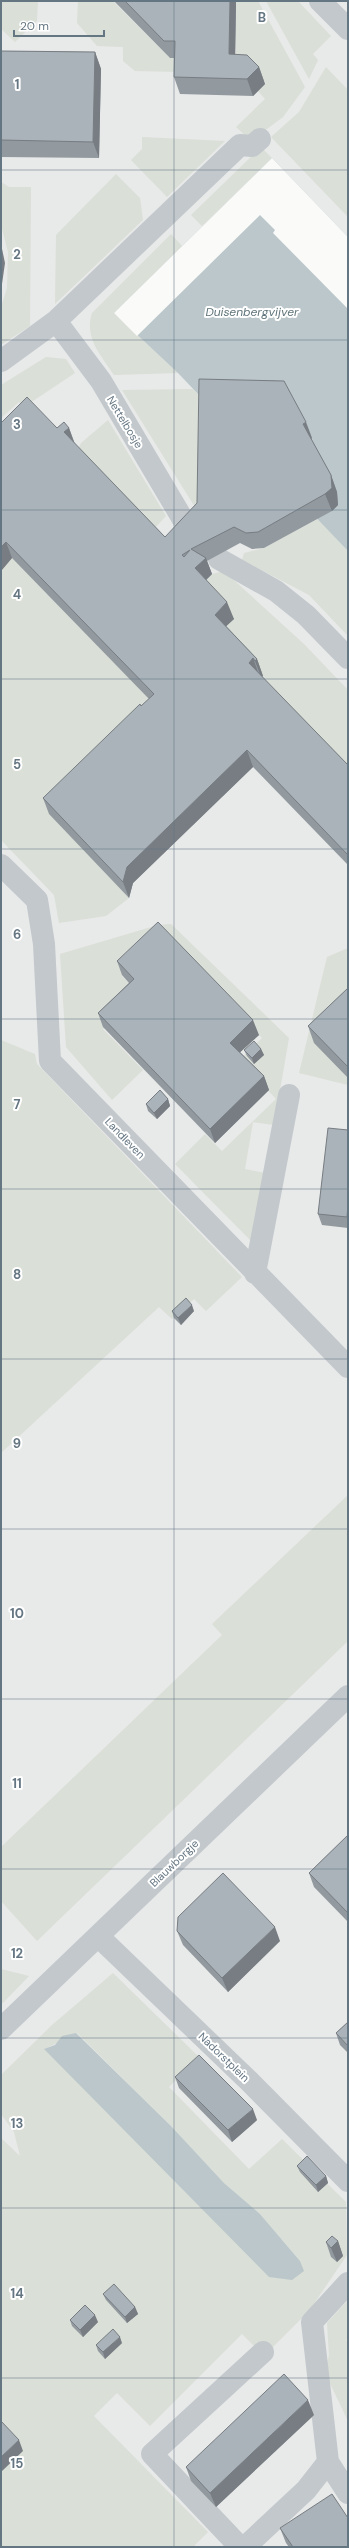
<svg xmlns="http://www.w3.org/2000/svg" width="349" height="2548" viewBox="0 0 349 2548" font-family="'DM Sans',sans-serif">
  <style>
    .built { fill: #e8e9e9 }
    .green { fill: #dadfd7; fill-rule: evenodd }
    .water { fill: #bbc7cb }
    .pier { fill: #fafaf8 }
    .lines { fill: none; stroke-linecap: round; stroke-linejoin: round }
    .minor { stroke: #c3c8cc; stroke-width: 22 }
    .wall { fill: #929a9f }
    .shaded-wall { fill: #777d82 }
    .building { fill: #aab3b9; stroke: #777d82; fill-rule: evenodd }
    .grid { fill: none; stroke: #657683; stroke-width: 1; stroke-opacity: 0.55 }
    .labels { text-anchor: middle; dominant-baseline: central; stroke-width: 4; stroke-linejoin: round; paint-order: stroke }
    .street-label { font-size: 11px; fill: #657683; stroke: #fff }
    .water-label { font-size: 12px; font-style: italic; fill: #60757c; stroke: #fff }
    .grid-label { font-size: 13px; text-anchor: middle; font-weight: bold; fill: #657683; stroke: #fff; stroke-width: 4; stroke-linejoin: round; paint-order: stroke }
  </style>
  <rect width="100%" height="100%" fill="#fafaf8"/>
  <!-- built -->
  <path class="built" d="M1,1H348V2547H1Z"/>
  <!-- green -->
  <path class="green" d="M1,1H38L37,21L15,42L1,29Z
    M78,1H113L170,58H180V72L135,71L123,61V47L97,46L77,23Z
    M236,1H258L305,87L283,117L251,141L236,127L265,99L258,91L266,83L253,70H236Z
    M266,1H298L331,36L313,54L318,60L309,79Z
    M326,67L348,90V217L271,137L299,112Z
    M142,137L225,141L167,197L131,160L142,149Z
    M259,149H263L272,158L202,226L191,215Z
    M116,174L140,198L143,220L55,304L56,235Z
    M1,182L9,187H31L30,326L1,345V307L7,288L8,252L1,225Z
    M171,234L182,246L114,313L178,373L114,375C101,355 84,338 92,313Z
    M46,357L66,359L75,373L24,407L19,402L1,418V385Z
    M193,389L205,401L203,520L122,390Z
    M108,420L166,516L153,530L77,451L81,443Z
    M318,519L348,551V636L309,595L242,560L244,553L264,548Z
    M12,558L160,710L49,814L129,898L106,916L59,923L54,895L1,840V570Z
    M224,571L304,644L348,690V776L261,677L263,675L221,631L233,618L201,585L212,574Z
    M171,924L289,1038L274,1125L253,1122L245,1169L265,1173L251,1241L175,1164L205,1134L222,1151L276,1099L239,1060L262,1038L163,936L122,976L139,994L103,1029L143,1070L112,1100L66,1047L60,954L158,925Z
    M348,948V1011L315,1043L348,1078V1085L299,1073L327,957Z
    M1,1040L35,1054L37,1064L242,1277L206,1311L194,1299L172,1319L159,1307L1,1453Z
    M348,1495V1641L37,1941L1,1901V1847L222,1635L212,1624Z
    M1,1969L29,1976L1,2005Z
    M113,1973L199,2057L169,2087L249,2169L282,2139L346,2202L347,2255L309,2311L264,2356L242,2334L150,2426L117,2393L94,2416L208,2532L193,2547H1V2138L20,2156L14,2132L1,2114V2075L52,2025ZM77,2033L171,2126L224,2183L260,2214L300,2261L45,2049Z
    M348,2300V2338L346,2340L348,2342V2468L347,2419L325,2373L329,2355L327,2323Z"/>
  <!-- water -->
  <path class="water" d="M272,158L348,237V551L178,373L114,313Z
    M76,2033L171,2126L224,2183L260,2214L300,2261L304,2271L292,2280L269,2277L44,2049L55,2045L62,2036Z"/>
  <!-- pier -->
  <path class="pier" d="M272,158L348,237V309L273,233L275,230L260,215L137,336L114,313Z"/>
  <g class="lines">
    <!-- minor -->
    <path class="minor" d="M320,1L348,29
      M56,321L101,381L188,528
      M1,361L56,321L240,145L252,146L260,139
      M219,559L276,591L306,615L348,658
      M1,865L37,900L44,944L50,1061L348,1367
      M255,1273L289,1095
      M98,1936L249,2081L348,2181
      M1,2029L348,1696
      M328,2462L348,2493
      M240,2547L152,2454L263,2352
      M245,2547L306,2490L328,2462L312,2322L348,2283"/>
  </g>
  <!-- wall -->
  <path class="wall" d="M114,1H236V3L235,54L259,67L265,84L253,96L180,94L174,77L175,58H170Z
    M1,51L95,52L101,69L99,158L1,157Z
    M1,423L57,428H69L75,444L165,537L312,438L311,439L331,475L337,492L338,505L332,511L264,548L252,549L240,543L207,561L212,574L206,580L234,619L226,626L257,659L263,676L262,677L348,765V865L253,767L133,883L129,898L49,814L43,798L149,699L12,558L1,571Z
    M117,961L259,1035L240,1052L264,1076L269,1090L215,1143L103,1027L98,1013L129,983L122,975Z
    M348,988V1078L314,1043L308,1026Z
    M261,1049L264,1055L254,1064L247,1056L244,1050Z
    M168,1099L170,1106L157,1119L148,1111L146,1104Z
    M348,1130V1228L322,1225L318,1214Z
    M172,1311H194L181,1325L174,1318Z
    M348,1835V1922L314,1887L309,1873Z
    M177,1931L280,1941L228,1992L183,1945Z
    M348,2022V2053L340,2045L336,2033Z
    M175,2077L257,2120L232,2142L179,2088Z
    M297,2166L326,2176L328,2183L318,2192L300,2172Z
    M338,2241L343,2256L337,2262L331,2257L326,2242Z
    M103,2294L135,2307L138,2314L127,2323L106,2300Z
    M70,2320L98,2322L83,2337L72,2326Z
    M122,2343L105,2359L98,2351L96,2345Z
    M314,2415L216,2507L191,2481L186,2467Z
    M280,2528L348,2547H289L286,2543Z"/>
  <!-- shaded-wall -->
  <path class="shaded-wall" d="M230,1H236V3L235,71L229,54Z
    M95,52L101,69L99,158L93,142Z
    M259,67L265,84L253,96L247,79Z
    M1,244L5,263L1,291Z
    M306,422L312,438L309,441L303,424Z
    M69,428L75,445L64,432Z
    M331,475L337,492L338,505L332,511L325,494Z
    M6,542L12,558L1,571V547Z
    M206,558L212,574L201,585L195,568Z
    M227,602L234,619L221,631L215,615Z
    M253,658L259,675L249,663Z
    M257,659L263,676L261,677L255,661Z
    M247,750L253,767L133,883L129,898L123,882L127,867Z
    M253,1020L259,1035L235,1057L230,1043Z
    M261,1049L264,1055L254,1064L252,1058Z
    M264,1076L269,1090L215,1143L210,1129Z
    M168,1099L170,1106L157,1119L154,1113Z
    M348,1205V1221L347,1217Z
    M192,1305L194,1311L181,1325L178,1318Z
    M275,1927L280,1941L228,1992L222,1978Z
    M253,2109L257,2120L232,2142L228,2130Z
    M326,2176L328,2183L318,2192L316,2185Z
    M338,2241L343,2256L337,2262L331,2248Z
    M135,2307L138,2314L127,2323L125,2317Z
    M95,2315L98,2322L83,2337L80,2330Z
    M120,2337L122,2343L105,2359L103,2352Z
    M308,2400L314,2415L216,2507L210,2493Z
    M19,2440L23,2451L1,2472V2457Z"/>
  <!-- building -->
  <path class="building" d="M125,1H230L229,54L247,55L259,67L247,79L174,77L175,41H164Z
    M1,51L95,52L93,142L1,140Z
    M199,379L284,381L306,422L303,424L331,475L332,488L325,494L258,532L246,533L234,527L191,549L206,558L195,568L227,602L215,615L257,659L255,661L253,658L249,663L348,765V855L247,750L127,867L123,882L43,798L140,704L141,706L154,694L6,542L1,547V423L27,397L57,428L64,422L69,428L64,432L165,537L197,503ZM190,550L184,557L182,555Z
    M158,922L253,1020L230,1043L264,1076L210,1129L98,1013L134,979L117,961Z
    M348,988V1067L308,1026Z
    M254,1041L261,1049L252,1058L244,1050Z
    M160,1090L168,1099L154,1113L146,1104Z
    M328,1128L348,1130V1205L347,1217L318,1214Z
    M186,1298L192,1305L178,1318L172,1311Z
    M348,1835V1913L309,1873Z
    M223,1873L275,1927L222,1978L177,1931L178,1917Z
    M348,2022V2046L336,2033Z
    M199,2055L253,2109L228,2130L175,2077Z
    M307,2156L326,2176L316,2185L297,2166Z
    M332,2236L338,2241L331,2248L326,2242Z
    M114,2284L135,2307L125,2317L103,2294Z
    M85,2305L95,2315L80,2330L70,2320Z
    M113,2329L120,2337L103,2352L96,2345Z
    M284,2374L308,2400L210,2493L186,2467Z
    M1,2421L19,2440L1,2457Z
    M332,2494L348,2518V2547H293L280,2528Z"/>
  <!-- grid -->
  <path class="grid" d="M174,1V2547M1,170H348M1,340H348M1,510H348M1,679H348M1,849H348M1,1019H348M1,1189H348M1,1359H348M1,1529H348M1,1699H348M1,1869H348M1,2038H348M1,2208H348M1,2378H348"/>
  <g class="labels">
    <!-- street labels -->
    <g class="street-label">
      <text transform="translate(125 422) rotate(59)">Nettelbosje</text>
      <text transform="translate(125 1138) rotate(46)">Landleven</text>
      <text transform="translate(174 1863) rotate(-44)">Blauwborgje</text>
      <text transform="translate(224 2057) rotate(44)">Nadorstplein</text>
    </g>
    <!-- water labels -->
    <g class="water-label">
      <text x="252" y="312">Duisenbergvijver</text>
    </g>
  </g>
  <g class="grid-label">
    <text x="262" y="22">B</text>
    <text x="17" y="89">1</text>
    <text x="17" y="259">2</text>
    <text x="17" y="429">3</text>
    <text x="17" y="599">4</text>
    <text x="17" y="769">5</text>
    <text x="17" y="939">6</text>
    <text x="17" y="1109">7</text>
    <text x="17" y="1279">8</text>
    <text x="17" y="1448">9</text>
    <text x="17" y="1618">10</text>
    <text x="17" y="1788">11</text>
    <text x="17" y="1958">12</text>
    <text x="17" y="2128">13</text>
    <text x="17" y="2298">14</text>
    <text x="17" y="2468">15</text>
  </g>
  <!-- border -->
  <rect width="349" height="2548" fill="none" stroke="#657683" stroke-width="4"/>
  <!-- scale -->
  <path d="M14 30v6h90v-6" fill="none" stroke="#657683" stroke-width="2"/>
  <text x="20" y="30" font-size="12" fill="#657683" stroke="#ffffff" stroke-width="3" paint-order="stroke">20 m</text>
</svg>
